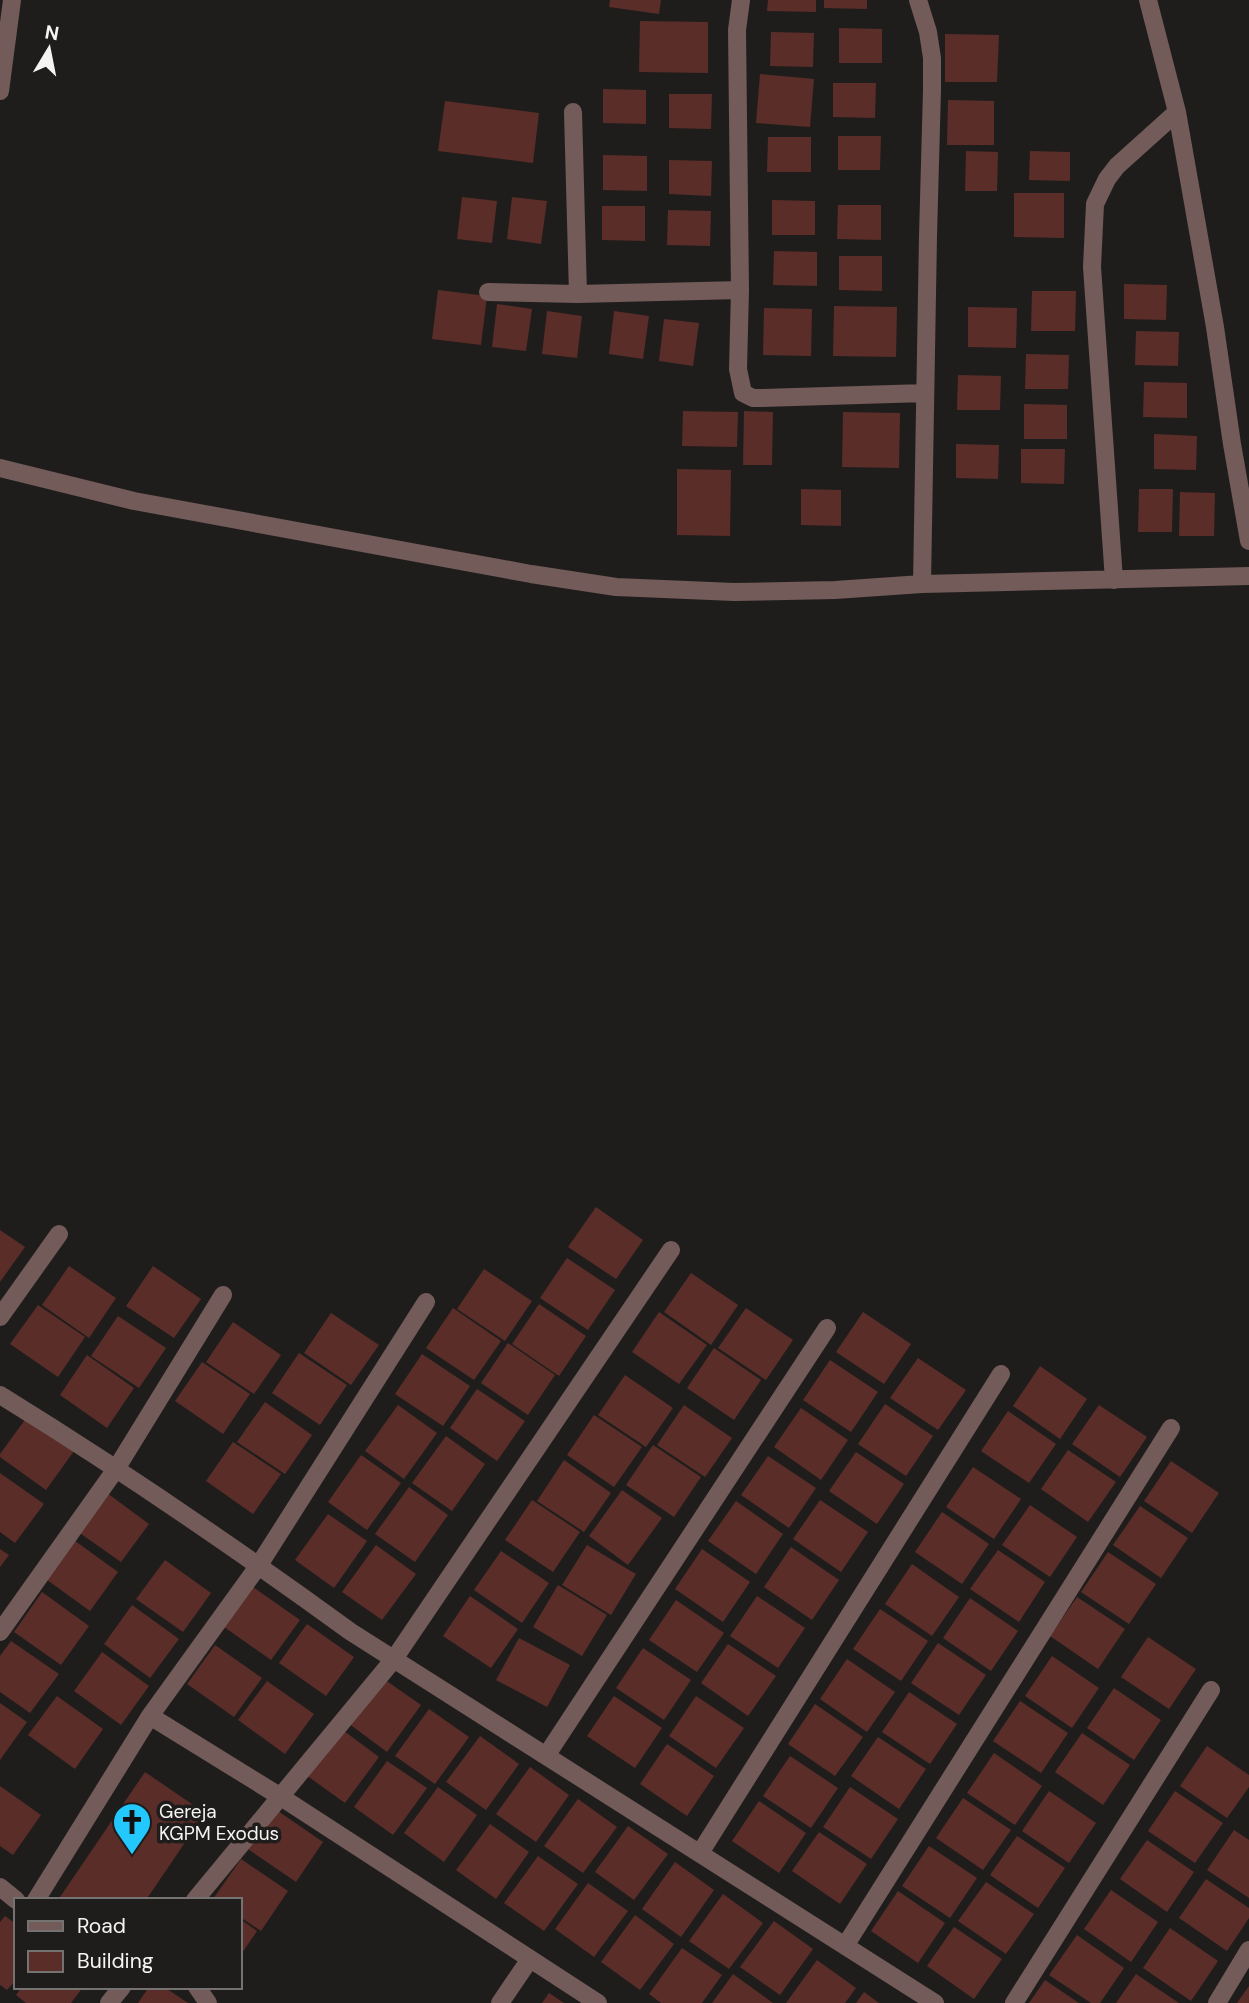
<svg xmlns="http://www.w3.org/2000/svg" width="1249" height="2003" viewBox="0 0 1249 2003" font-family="'DM Sans',sans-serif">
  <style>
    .building { fill: #5a2d28 }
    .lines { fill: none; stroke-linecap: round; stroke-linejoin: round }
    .street { stroke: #725b58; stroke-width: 18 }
    .labels { text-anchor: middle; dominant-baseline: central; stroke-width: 7; stroke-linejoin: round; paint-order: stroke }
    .poi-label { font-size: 19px; fill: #f5f3f3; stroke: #1f1d1c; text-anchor: start }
  </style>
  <rect width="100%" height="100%" fill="#1f1d1c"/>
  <!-- building -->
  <path class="building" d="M610,0H661L659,14L609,7Z
    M768,0H816V12L767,11Z
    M824,0H867V9L824,8Z
    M640,21L708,22V73L639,72Z
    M839,28L882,29V63H839Z
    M771,32L814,33L813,67L770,66Z
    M945,34L999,35L997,82H945Z
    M760,74L814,79L810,127L756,123Z
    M833,83H876L875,118L833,117Z
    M603,89L646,90V124L603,123Z
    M669,94H712L711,129L669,128Z
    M948,100L994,101V145H947Z
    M445,101L539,113L533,163L438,151Z
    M838,136H881L880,170H838Z
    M768,137H811V172H767Z
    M966,151L998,152L997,191H965Z
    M1030,151L1070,152V181L1029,180Z
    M603,155L647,156V191L603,190Z
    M669,160L712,161L711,196L669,194Z
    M1014,193H1064V238L1014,237Z
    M462,197L497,201L492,243L457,239Z
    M512,197L547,201L541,244L507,239Z
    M772,200L815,201V235H772Z
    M838,205H881V240L837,239Z
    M602,206H645V241L602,240Z
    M668,210L711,211L710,246L667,245Z
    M774,251L817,252V286L773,285Z
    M839,256H882V291L839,290Z
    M1124,284L1167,285L1166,320L1124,319Z
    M438,290L487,296L481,345L432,339Z
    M1032,291H1076L1075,331H1031Z
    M497,304L532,309L526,351L492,347Z
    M834,306L897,307L896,357L833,356Z
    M968,307L1017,308L1016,348L968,347Z
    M764,308L812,309L811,356L763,355Z
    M547,311L582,316L577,358L542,354Z
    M614,311L649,316L643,359L609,354Z
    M664,319L699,323L693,366L659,361Z
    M1136,331L1179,332L1178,366L1135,365Z
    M1026,354L1069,355L1068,389H1025Z
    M958,375L1001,376L1000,410H957Z
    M1144,382L1187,383V418L1143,417Z
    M1024,404L1067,405V439H1024Z
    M683,411L738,412L737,447L682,446Z
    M744,411L773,412L772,465H743Z
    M843,412L900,413L899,468L842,467Z
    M1154,434L1197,436L1196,470L1154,469Z
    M956,444L999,445L998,479L956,478Z
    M1021,449H1065L1064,484L1021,483Z
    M677,469L731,470L730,536L677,535Z
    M801,489L841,490V526L801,525Z
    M1139,489H1173L1172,532H1138Z
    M1180,492L1215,493L1214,536H1179Z
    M596,1207L643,1240L616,1279L568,1247Z
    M0,1230L25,1247L0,1282Z
    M567,1258L615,1290L588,1330L540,1298Z
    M69,1266L116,1298L89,1338L42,1305Z
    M153,1266L201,1299L174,1338L126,1306Z
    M484,1269L532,1301L505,1341L457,1309Z
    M691,1273L738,1305L711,1345L664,1312Z
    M539,1304L586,1336L559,1376L512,1344Z
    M38,1305L85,1337L58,1377L10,1344Z
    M453,1308L501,1341L474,1380L426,1348Z
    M746,1308L793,1340L766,1380L718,1348Z
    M659,1312L707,1345L679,1384L632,1352Z
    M863,1312L911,1344L884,1384L836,1352Z
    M331,1313L379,1345L351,1385L304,1353Z
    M118,1316L166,1348L139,1388L91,1356Z
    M233,1322L281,1355L254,1394L206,1362Z
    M508,1343L555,1375L528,1415L481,1383Z
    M714,1348L761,1380L734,1420L687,1388Z
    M299,1353L347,1385L320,1425L272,1393Z
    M422,1354L470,1386L443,1426L395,1394Z
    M87,1355L134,1388L107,1428L60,1395Z
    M918,1358L966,1390L938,1430L890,1398Z
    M830,1360L878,1392L851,1432L803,1400Z
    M202,1362L250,1394L223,1434L175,1401Z
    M1040,1366L1087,1399L1060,1439L1013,1406Z
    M625,1375L673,1408L646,1447L598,1415Z
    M477,1389L525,1421L497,1461L450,1428Z
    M265,1402L312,1435L285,1474L237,1442Z
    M885,1404L933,1436L906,1476L858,1444Z
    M398,1405L437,1433L404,1479L365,1451Z
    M684,1405L732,1438L705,1477L657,1445Z
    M1099,1405L1147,1437L1120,1477L1072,1444Z
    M801,1408L848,1440L821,1480L774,1447Z
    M1008,1411L1056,1444L1029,1483L981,1451Z
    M594,1415L642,1447L614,1487L567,1455Z
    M27,1417L74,1451L46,1490L0,1457V1454Z
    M446,1436L485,1464L452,1511L412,1483Z
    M233,1442L281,1474L253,1514L206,1481Z
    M653,1445L701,1477L674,1517L626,1485Z
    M1068,1450L1116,1482L1088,1522L1041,1489Z
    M856,1452L904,1484L877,1524L829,1491Z
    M361,1455L401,1483L367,1530L328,1502Z
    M768,1456L816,1488L789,1528L741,1495Z
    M564,1460L611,1493L584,1532L537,1501Z
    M1171,1461L1219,1493L1192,1533L1144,1501Z
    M973,1467L1021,1499L994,1539L946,1507Z
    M0,1473L44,1504L15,1543L0,1532Z
    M409,1487L448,1515L415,1562L375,1534Z
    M103,1490L149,1524L121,1562L74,1529Z
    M622,1490L662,1518L628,1565L589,1536Z
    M532,1500L580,1532L553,1572L505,1540Z
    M820,1500L868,1532L841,1572L793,1539Z
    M736,1501L783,1534L756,1574L708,1541Z
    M1030,1505L1077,1537L1050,1577L1002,1545Z
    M1140,1506L1188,1538L1161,1578L1113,1545Z
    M942,1512L989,1544L962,1584L915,1552Z
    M328,1514L367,1541L334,1588L295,1560Z
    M71,1538L118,1572L90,1611L43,1577Z
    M376,1545L416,1574L382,1620L342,1592Z
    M587,1545L636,1574L611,1615L562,1585Z
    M791,1547L839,1580L812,1620L764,1587Z
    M0,1549L9,1555L0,1567Z
    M702,1549L750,1582L723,1622L675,1589Z
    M998,1550L1045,1582L1019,1622L970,1589Z
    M501,1551L549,1583L522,1623L474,1590Z
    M1108,1552L1156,1584L1129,1624L1081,1592Z
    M165,1560L211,1593L183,1632L136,1599Z
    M912,1564L959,1597L932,1636L885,1604Z
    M558,1585L607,1615L582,1656L533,1627Z
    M253,1587L300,1620L271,1660L224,1627Z
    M42,1592L89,1626L61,1665L14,1632Z
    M470,1596L518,1629L491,1668L443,1636Z
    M757,1596L805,1628L778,1668L730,1636Z
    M1077,1597L1125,1629L1098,1669L1050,1636Z
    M970,1598L1018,1631L991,1671L943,1638Z
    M676,1600L724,1633L697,1672L649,1640Z
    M132,1605L179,1639L150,1678L104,1644Z
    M880,1609L928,1641L901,1681L853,1649Z
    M307,1624L354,1657L326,1696L279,1663Z
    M1148,1637L1196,1669L1169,1709L1121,1677Z
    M519,1638L570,1665L547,1707L496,1680Z
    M11,1641L59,1674L30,1713L0,1692V1656Z
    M938,1643L986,1675L959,1715L911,1683Z
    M728,1644L776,1676L748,1716L701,1683Z
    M215,1645L262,1678L234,1717L187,1684Z
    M643,1648L691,1680L664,1720L616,1688Z
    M102,1652L149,1686L121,1725L74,1691Z
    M1052,1656L1099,1688L1072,1728L1025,1696Z
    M847,1659L895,1692L867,1732L820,1699Z
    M381,1677L421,1705L387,1752L348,1723Z
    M267,1681L314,1714L285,1754L238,1720Z
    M1114,1688L1161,1720L1134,1760L1087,1728Z
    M909,1692L957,1724L930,1764L882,1732Z
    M57,1696L103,1729L75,1769L28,1735Z
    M614,1696L662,1728L635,1768L587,1736Z
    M696,1696L744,1728L716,1768L669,1736Z
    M1020,1701L1068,1733L1041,1773L993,1741Z
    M0,1703L27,1722L0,1760Z
    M815,1704L863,1737L835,1776L788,1744Z
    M429,1709L469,1737L435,1784L395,1756Z
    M340,1728L379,1757L345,1803L306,1775Z
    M1082,1733L1130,1765L1103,1805L1055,1772Z
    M480,1736L519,1764L486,1810L446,1782Z
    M878,1737L926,1769L899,1809L851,1776Z
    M667,1744L714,1776L687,1816L640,1784Z
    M1207,1746L1249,1775V1787L1227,1818L1180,1786Z
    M994,1753L1042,1786L1015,1825L967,1793Z
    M790,1756L838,1788L811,1828L763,1796Z
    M387,1761L427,1788L393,1835L354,1807Z
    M530,1767L569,1795L536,1842L496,1814Z
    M145,1772L205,1813L146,1900H58Z
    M0,1786L41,1815L13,1855L0,1846Z
    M438,1787L477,1815L444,1862L404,1833Z
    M850,1787L898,1819L871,1859L823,1827Z
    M1049,1791L1096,1823L1069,1863L1022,1831Z
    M1175,1791L1223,1823L1195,1863L1148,1831Z
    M963,1798L1011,1830L983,1870L936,1838Z
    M578,1799L617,1827L583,1873L544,1846Z
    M759,1801L806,1833L779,1873L732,1841Z
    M275,1809L323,1842L296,1882L248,1849Z
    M490,1824L529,1852L496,1899L456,1870Z
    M628,1826L668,1854L634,1900L595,1872Z
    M1234,1830L1249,1840V1898L1207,1870Z
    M819,1832L867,1864L840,1904L792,1871Z
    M1017,1836L1065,1868L1038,1908L990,1875Z
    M1147,1840L1194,1872L1167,1912L1120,1879Z
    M929,1846L977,1878L950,1918L902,1886Z
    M538,1856L578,1884L544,1931L504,1903Z
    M241,1859L288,1891L261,1931L240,1917V1900L213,1899Z
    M675,1862L714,1890L681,1937L642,1909Z
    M1206,1879L1249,1908V1918L1227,1951L1179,1918Z
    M986,1882L1034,1914L1006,1954L958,1921Z
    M588,1883L628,1911L594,1957L555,1929Z
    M1111,1890L1158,1922L1131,1962L1084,1929Z
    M898,1891L945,1923L918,1963L871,1931Z
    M723,1894L763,1923L729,1969L689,1941Z
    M635,1915L674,1944L640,1990L601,1962Z
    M5,1916L16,1924V1980L7,1990L0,1985V1922Z
    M240,1919L257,1931L240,1956Z
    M774,1921L813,1949L780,1995L740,1967Z
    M954,1927L1002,1959L974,1999L927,1966Z
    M1170,1928L1218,1961L1191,2001L1143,1968Z
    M1077,1935L1124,1968L1100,2003H1091L1049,1975Z
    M682,1948L722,1975L702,2003H661L649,1994Z
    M817,1960L856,1988L845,2003H786Z
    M733,1974L773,2003H712Z
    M1136,1974L1179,2003H1116Z
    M1045,1980L1079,2003H1029Z
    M1249,1986V2003H1237Z
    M22,1987H83L71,2003H26L16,1995Z
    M149,1987H164L188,2003H138Z
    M864,1992L879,2003H856Z
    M549,1993L564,2003H542Z"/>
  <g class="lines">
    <!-- street -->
    <path class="street" d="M918,0L928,32L932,58V90L928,236L922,584
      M1148,0L1177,112L1215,327L1232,444L1249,541
      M0,91L12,0
      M573,112L578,294
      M740,290L738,369L743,393L753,398H762L925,393
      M488,292L578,294L740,290L737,30L741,0
      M0,468L134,501L531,574L616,587L734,592L835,590L922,584L1249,576
      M1114,580L1092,267L1095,204L1107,179L1117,166L1177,112
      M0,1317L59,1234
      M0,1395C120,1469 237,1549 351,1632L935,2003
      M0,1632L116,1469L223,1295
      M150,1716L281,1797L598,2003
      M546,1756L827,1328
      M700,1853L1001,1374
      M0,1887L16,1900
      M36,1900L150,1716L259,1565L426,1302
      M195,1900L394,1659L671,1250
      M845,1946L1171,1428
      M197,1987L208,2003
      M109,2003L122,1987
      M500,2003L530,1959
      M1014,2003L1211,1690
      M1217,2003L1249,1950"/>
  </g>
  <!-- icons -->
  <defs>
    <symbol id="church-pin" viewBox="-11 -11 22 30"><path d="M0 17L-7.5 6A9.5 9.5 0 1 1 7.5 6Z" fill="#23c9fe" stroke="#1f1d1c"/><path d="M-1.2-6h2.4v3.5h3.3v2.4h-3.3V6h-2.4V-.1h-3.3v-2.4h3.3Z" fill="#111"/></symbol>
  </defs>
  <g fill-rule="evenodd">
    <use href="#church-pin" x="110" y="1800" width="44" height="60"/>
  </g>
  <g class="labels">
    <!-- poi labels -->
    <g class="poi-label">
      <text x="159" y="1811">Gereja<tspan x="159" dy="22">KGPM Exodus</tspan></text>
    </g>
  </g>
  <!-- legend -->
  <rect x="14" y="1898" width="228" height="91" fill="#1f1d1c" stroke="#757372" stroke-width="2"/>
  <rect x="28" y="1921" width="35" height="10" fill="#725b58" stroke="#757372" stroke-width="2"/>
  <text x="77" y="1933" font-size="21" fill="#f5f3f3">Road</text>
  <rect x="28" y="1951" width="35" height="21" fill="#5a2d28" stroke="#757372" stroke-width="2"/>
  <text x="77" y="1968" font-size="21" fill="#f5f3f3">Building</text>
  <!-- north arrow -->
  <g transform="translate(49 49) rotate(10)" stroke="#1f1d1c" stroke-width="5" paint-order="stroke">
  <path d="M0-5L12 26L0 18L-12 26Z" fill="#f5f3f3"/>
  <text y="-10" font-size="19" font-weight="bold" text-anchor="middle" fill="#f5f3f3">N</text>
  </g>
</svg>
